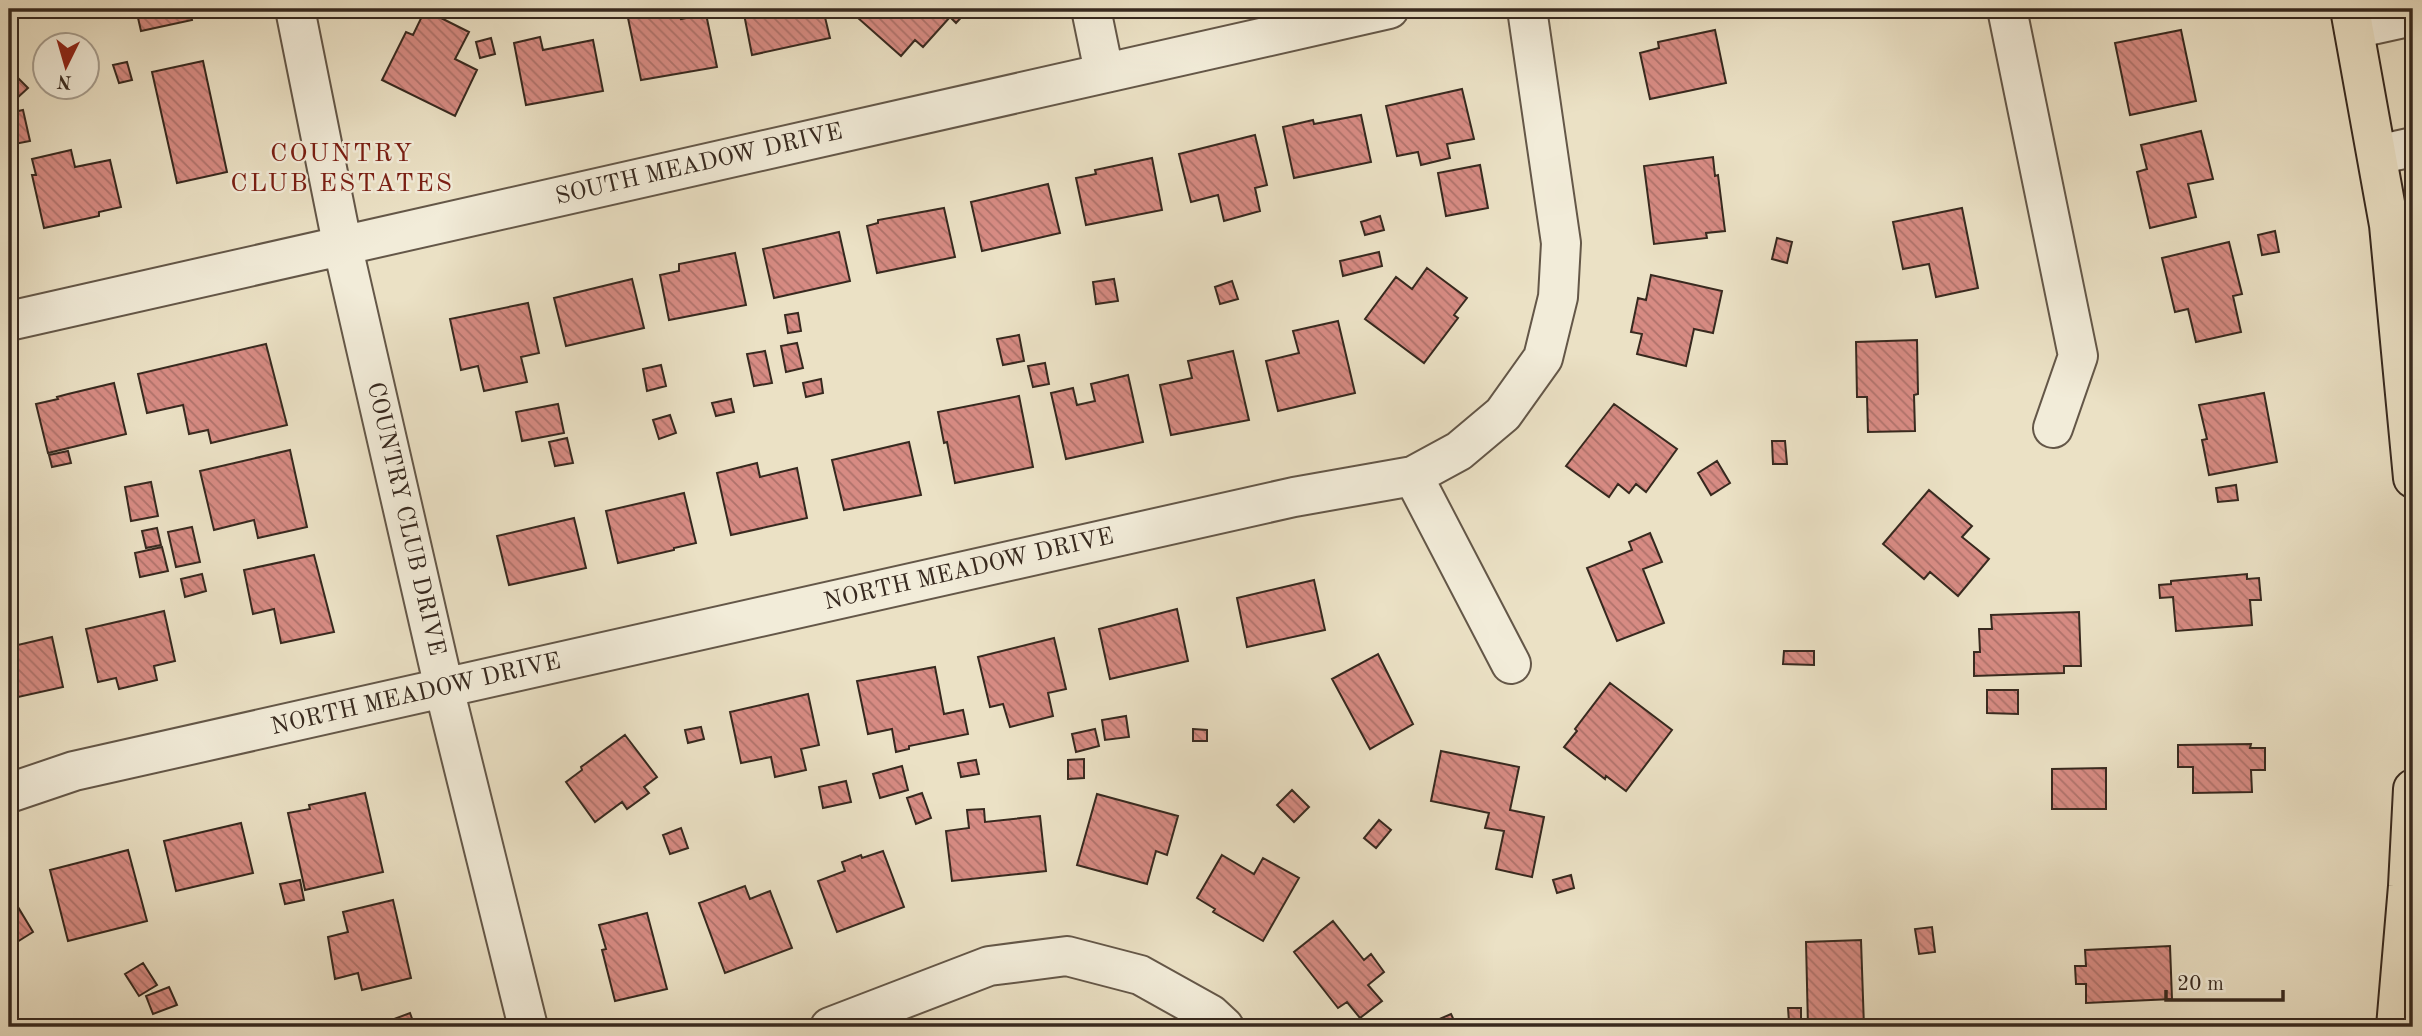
<svg xmlns="http://www.w3.org/2000/svg" width="2422" height="1036" viewBox="0 0 2422 1036" font-family="'Old Standard TT',serif">
  <style>
    .building { fill: url(#building-back-hatch); stroke: #37291f; stroke-width: 2 }
    .lines { fill: none; stroke-linecap: round; stroke-linejoin: round }
    .minor-casing { stroke: #645748; stroke-width: 42 }
    .major-casing { stroke: #37291f; stroke-width: 42 }
    .minor { stroke: #f2ecd9; stroke-width: 38 }
    .major { stroke: #ebe1c5; stroke-width: 38 }
    .labels { text-anchor: middle; dominant-baseline: central; stroke-width: 5; stroke-linejoin: round; paint-order: stroke }
    .street-label { font-size: 24px; fill: #37291f; stroke: #f2ecd9 }
    .neighbourhood-label { font-size: 26px; letter-spacing: 2px; fill: #7a1f14; stroke: #f2ecd9 }
  </style>
  <defs>
    <pattern id="building-back-hatch" width="6" height="6" patternUnits="userSpaceOnUse" patternTransform="scale(1.75)"><rect width="6" height="6" fill="#d78b83"/><path d="M-1 5l2 2M0 0l6 6M5-1l2 2" fill="none" stroke="#af726b"/></pattern>
  </defs>
  <rect width="100%" height="100%" fill="#ebe1c5"/>
  <filter id="stains"><feTurbulence type="fractalNoise" baseFrequency=".00286" numOctaves="4"/><feColorMatrix values="0 0 0 0 .2 0 0 0 0 .09 0 0 0 0 .02 0 0 0 .5 -.17"/></filter>
  <radialGradient id="worn" r=".72"><stop offset=".6" stop-color="#630" stop-opacity="0"/><stop offset="1" stop-color="#630" stop-opacity=".3"/></radialGradient>
  <!-- building -->
  <path class="building" d="M136,9H190L192,20L141,31Z
    M673,9H679L681,19L706,14L717,67L641,80L628,18Z
    M743,9H823L830,38L752,55Z
    M867,9H969L956,23L950,17L923,47L915,40L901,56L858,18Z
    M425,10L469,32L455,59L477,70L455,116L382,80L406,32L413,35Z
    M1715,30L1726,83L1650,99L1640,53L1659,48L1658,42Z
    M2181,30L2196,101L2130,115L2115,43Z
    M540,37L543,50L593,40L603,91L526,105L514,43Z
    M491,38L495,54L480,58L476,42Z
    M203,61L227,172L177,183L152,72Z
    M127,62L132,80L119,83L113,65Z
    M12,72L28,88L16,99L9,91V75Z
    M1462,89L1474,139L1447,144L1450,158L1421,165L1418,152L1397,156L1386,106Z
    M23,110L30,141L9,145V113Z
    M1361,115L1371,162L1294,178L1283,127L1313,120L1314,124Z
    M2201,131L2213,179L2188,184L2196,217L2150,228L2137,172L2147,169L2141,145Z
    M1255,135L1267,185L1255,188L1260,211L1224,221L1218,195L1191,202L1179,154Z
    M71,150L75,167L110,160L121,207L99,212V216L44,228L32,175H36L32,159Z
    M1713,157L1715,176L1718,175L1725,231L1706,233L1707,238L1654,244L1644,166Z
    M1152,158L1162,210L1086,225L1076,178L1096,174L1095,170Z
    M1480,165L1488,208L1446,216L1438,173Z
    M1048,184L1060,233L982,251L971,202Z
    M944,208L955,257L877,273L867,226L878,223V220Z
    M1962,208L1978,288L1936,297L1929,264L1903,269L1893,222Z
    M1380,216L1384,230L1365,235L1361,222Z
    M2275,231L2279,252L2262,255L2258,235Z
    M839,232L850,281L774,298L763,249Z
    M1777,238L1792,242L1787,263L1772,259Z
    M2229,242L2242,294L2233,296L2241,332L2196,342L2188,309L2175,312L2162,258Z
    M1379,252L1382,266L1343,276L1340,261Z
    M735,253L746,305L669,320L660,275L679,271V264Z
    M1427,268L1467,298L1454,315L1458,318L1424,363L1365,319L1396,277L1412,289Z
    M1651,275L1722,291L1713,333L1694,329L1686,366L1637,354L1642,334L1631,332L1638,298L1646,300Z
    M632,279L644,328L566,346L554,298Z
    M1114,279L1118,301L1096,304L1093,282Z
    M1232,281L1238,299L1220,304L1215,287Z
    M528,303L539,353L521,357L527,382L484,391L478,366L461,370L450,319Z
    M798,313L801,331L788,333L785,315Z
    M1338,321L1355,393L1278,411L1266,361L1299,353L1293,331Z
    M1019,335L1024,361L1003,365L997,339Z
    M1917,340L1918,394L1914,395L1915,431L1868,432L1867,397H1857L1856,342Z
    M797,343L803,368L786,372L781,346Z
    M266,344L287,425L211,443L208,430L189,434L183,405L147,413L138,374Z
    M765,351L772,383L754,386L747,354Z
    M1233,351L1249,420L1171,435L1160,385L1192,378L1188,361Z
    M1045,363L1049,384L1033,387L1028,366Z
    M661,365L666,386L647,391L643,369Z
    M1128,375L1143,442L1066,459L1051,393L1073,388L1077,405L1095,401L1091,384Z
    M821,379L823,393L806,397L803,383Z
    M114,383L126,434L48,453L36,404L58,399L57,397L68,394Z
    M2264,393L2277,462L2209,475L2202,440L2207,439L2199,405Z
    M1019,396L1033,467L955,483L947,442L944,443L938,412Z
    M731,399L734,412L716,416L712,403Z
    M558,404L564,433L522,441L516,412Z
    M1614,404L1677,449L1646,492L1636,484L1629,493L1618,484L1609,497L1566,466Z
    M670,415L676,433L659,439L653,420Z
    M567,438L573,463L555,466L549,442Z
    M1772,441H1785L1787,464H1773Z
    M909,442L921,495L844,510L832,460Z
    M290,450L307,527L258,538L254,520L214,530L200,471Z
    M68,451L71,463L52,467L49,455Z
    M1717,461L1730,483L1711,495L1698,473Z
    M757,463L760,477L797,468L807,518L731,535L717,473Z
    M151,482L158,516L131,521L125,487Z
    M2236,485L2238,500L2218,502L2216,488Z
    M1929,490L1972,526L1962,537L1989,559L1958,596L1930,572L1924,579L1883,544Z
    M684,493L696,543L674,548V550L618,563L606,511Z
    M574,518L586,568L509,585L497,536Z
    M192,527L200,562L176,567L168,532Z
    M157,528L161,545L146,548L142,531Z
    M1650,533L1662,562L1643,569L1664,623L1617,641L1587,568L1632,550L1629,542Z
    M162,547L168,571L140,577L135,553Z
    M314,555L334,632L281,643L274,609L253,614L244,570Z
    M202,574L206,591L185,597L181,579Z
    M2247,574V579L2259,578L2261,600H2250L2252,625L2176,631L2173,597L2160,598L2159,585L2171,584V581Z
    M1314,580L1325,630L1247,647L1237,598Z
    M1177,609L1188,661L1110,679L1099,629Z
    M164,611L175,661L154,666L157,680L119,689L116,678L98,682L86,629Z
    M2079,612L2081,666H2064V673L1974,676V652H1980L1979,629H1992L1991,615Z
    M52,637L63,687L9,699V647Z
    M1054,638L1066,689L1048,693L1053,716L1010,727L1003,704L990,707L978,657Z
    M1784,651H1814V665L1783,664Z
    M1378,654L1413,724L1370,749L1332,679Z
    M935,667L944,714L963,710L968,734L909,746V749L896,752L892,729L868,734L857,681Z
    M1610,683L1672,730L1626,791L1606,776L1605,779L1564,747L1577,731L1575,729Z
    M1987,690H2018V714L1987,713Z
    M808,694L819,745L801,749L806,770L775,777L771,757L741,763L730,712Z
    M1126,716L1129,737L1105,740L1102,720Z
    M701,727L704,739L688,743L685,730Z
    M1095,729L1099,746L1076,752L1072,734Z
    M1193,729L1207,730V741H1193Z
    M625,735L657,777L644,787L649,793L627,809L622,802L595,822L566,782L582,770L581,767Z
    M2251,744L2250,748H2265V770H2251L2252,792L2193,793V767H2178V745Z
    M1441,751L1519,767L1510,810L1544,817L1532,877L1496,869L1504,831L1485,828L1489,813L1431,801Z
    M1084,759V778L1068,779V760Z
    M976,760L979,774L961,777L958,763Z
    M902,766L908,790L880,798L873,774Z
    M2106,768V809H2052V769Z
    M846,781L851,802L823,808L819,787Z
    M1292,790L1309,807L1294,822L1277,805Z
    M365,793L383,872L305,890L288,813L310,809L309,805Z
    M922,793L931,818L916,824L907,798Z
    M1097,794L1178,816L1167,855L1156,851L1147,884L1077,865Z
    M984,809L985,822L1040,816L1046,871L952,881L946,831L969,828L967,810Z
    M1379,820L1391,830L1376,848L1364,838Z
    M241,823L253,873L176,891L164,841Z
    M681,828L688,848L670,854L663,835Z
    M128,850L147,921L68,941L50,870Z
    M883,851L904,907L837,932L818,881L845,871L842,862L861,855L862,858Z
    M1222,855L1254,874L1263,858L1299,878L1263,941L1213,912L1215,909L1197,898Z
    M1571,875L1574,888L1557,893L1553,880Z
    M300,880L304,900L285,904L280,884Z
    M745,886L750,899L770,891L792,948L725,973L699,903Z
    M9,892L33,932L9,947Z
    M393,900L411,978L362,990L358,973L335,979L328,937L348,932L343,912Z
    M647,913L667,989L615,1001L602,950L606,949L599,925Z
    M1333,921L1364,960L1371,954L1384,972L1368,985L1382,1001L1360,1018L1347,1002L1338,1008L1294,952Z
    M1932,927L1935,952L1919,954L1915,929Z
    M1861,940L1864,1027H1808L1806,942Z
    M2170,946L2172,999L2086,1003V984H2076L2075,966H2086L2085,950Z
    M143,963L157,985L139,996L125,974Z
    M169,987L177,1005L153,1014L146,996Z
    M1788,1008H1801V1023L1789,1022Z
    M410,1013L415,1027H373Z
    M1451,1014L1457,1027H1421Z
    M1684,1020L1721,1021V1027H1684Z"/>
  <g class="lines">
    <defs>
      <path id="minor" d="M295,9L343,248L444,688L528,1027
        M1091,9L1104,72
        M2007,9L2078,356L2053,428
        M2354,29L2413,16
        M2377,155L2413,147
        M9,321C469,220 928,111 1389,9
        M1413,476L1511,664
        M9,793L74,771L1294,497L1413,476L1459,451L1503,414L1543,358L1558,297L1561,243L1527,9
        M830,1027L989,966L1067,956L1140,975L1210,1014L1224,1027"/>
      <path id="major" d="M2350,9L2389,225L2413,478
        M2396,1027L2408,886L2413,789"/>
    </defs>
    <!-- minor casing -->
    <use href="#minor" class="minor-casing"/>
    <!-- major casing -->
    <use href="#major" class="major-casing"/>
    <!-- minor -->
    <use href="#minor" class="minor"/>
    <!-- major -->
    <use href="#major" class="major"/>
  </g>
  <g class="labels">
    <!-- street labels -->
    <g class="street-label">
      <text transform="translate(699 165) rotate(-13)">SOUTH MEADOW DRIVE</text>
      <text transform="translate(405 519) rotate(77)">COUNTRY CLUB DRIVE</text>
      <text transform="translate(969 570) rotate(-13)">NORTH MEADOW DRIVE</text>
      <text transform="translate(416 695) rotate(-13)">NORTH MEADOW DRIVE</text>
    </g>
    <!-- neighbourhood labels -->
    <g class="neighbourhood-label">
      <text x="342" y="154">COUNTRY<tspan x="342" dy="30">CLUB ESTATES</tspan></text>
    </g>
  </g>
  <!-- margin -->
  <rect width="2422" height="1036" fill="none" stroke="#ebe1c5" stroke-width="35"/>
  <rect x="10" y="10" width="2401" height="1015" fill="none" stroke="#37291f" stroke-width="3.5"/>
  <rect x="18" y="18" width="2387" height="1001" fill="none" stroke="#37291f" stroke-width="2"/>
  <!-- north arrow -->
  <g transform="translate(66 66) rotate(185)"><circle r="33" fill="#f2ecd9" stroke="#a79e8f" stroke-width="2"/>
  <path d="M0-5L12 26L0 18L-12 26Z" fill="#8f2418"/>
  <text y="-10" font-size="19" font-weight="bold" text-anchor="middle" fill="#37291f">N</text>
  </g>
  <!-- scale -->
  <path d="M2166 990v10h117v-10" fill="none" stroke="#37291f" stroke-width="3.5"/>
  <text x="2177" y="990" font-size="21" fill="#37291f" stroke="#f2ecd9" stroke-width="5" paint-order="stroke">20 m</text>
  <rect width="100%" height="100%" filter="url(#stains)"/>
  <rect width="100%" height="100%" fill="url(#worn)"/>
</svg>
